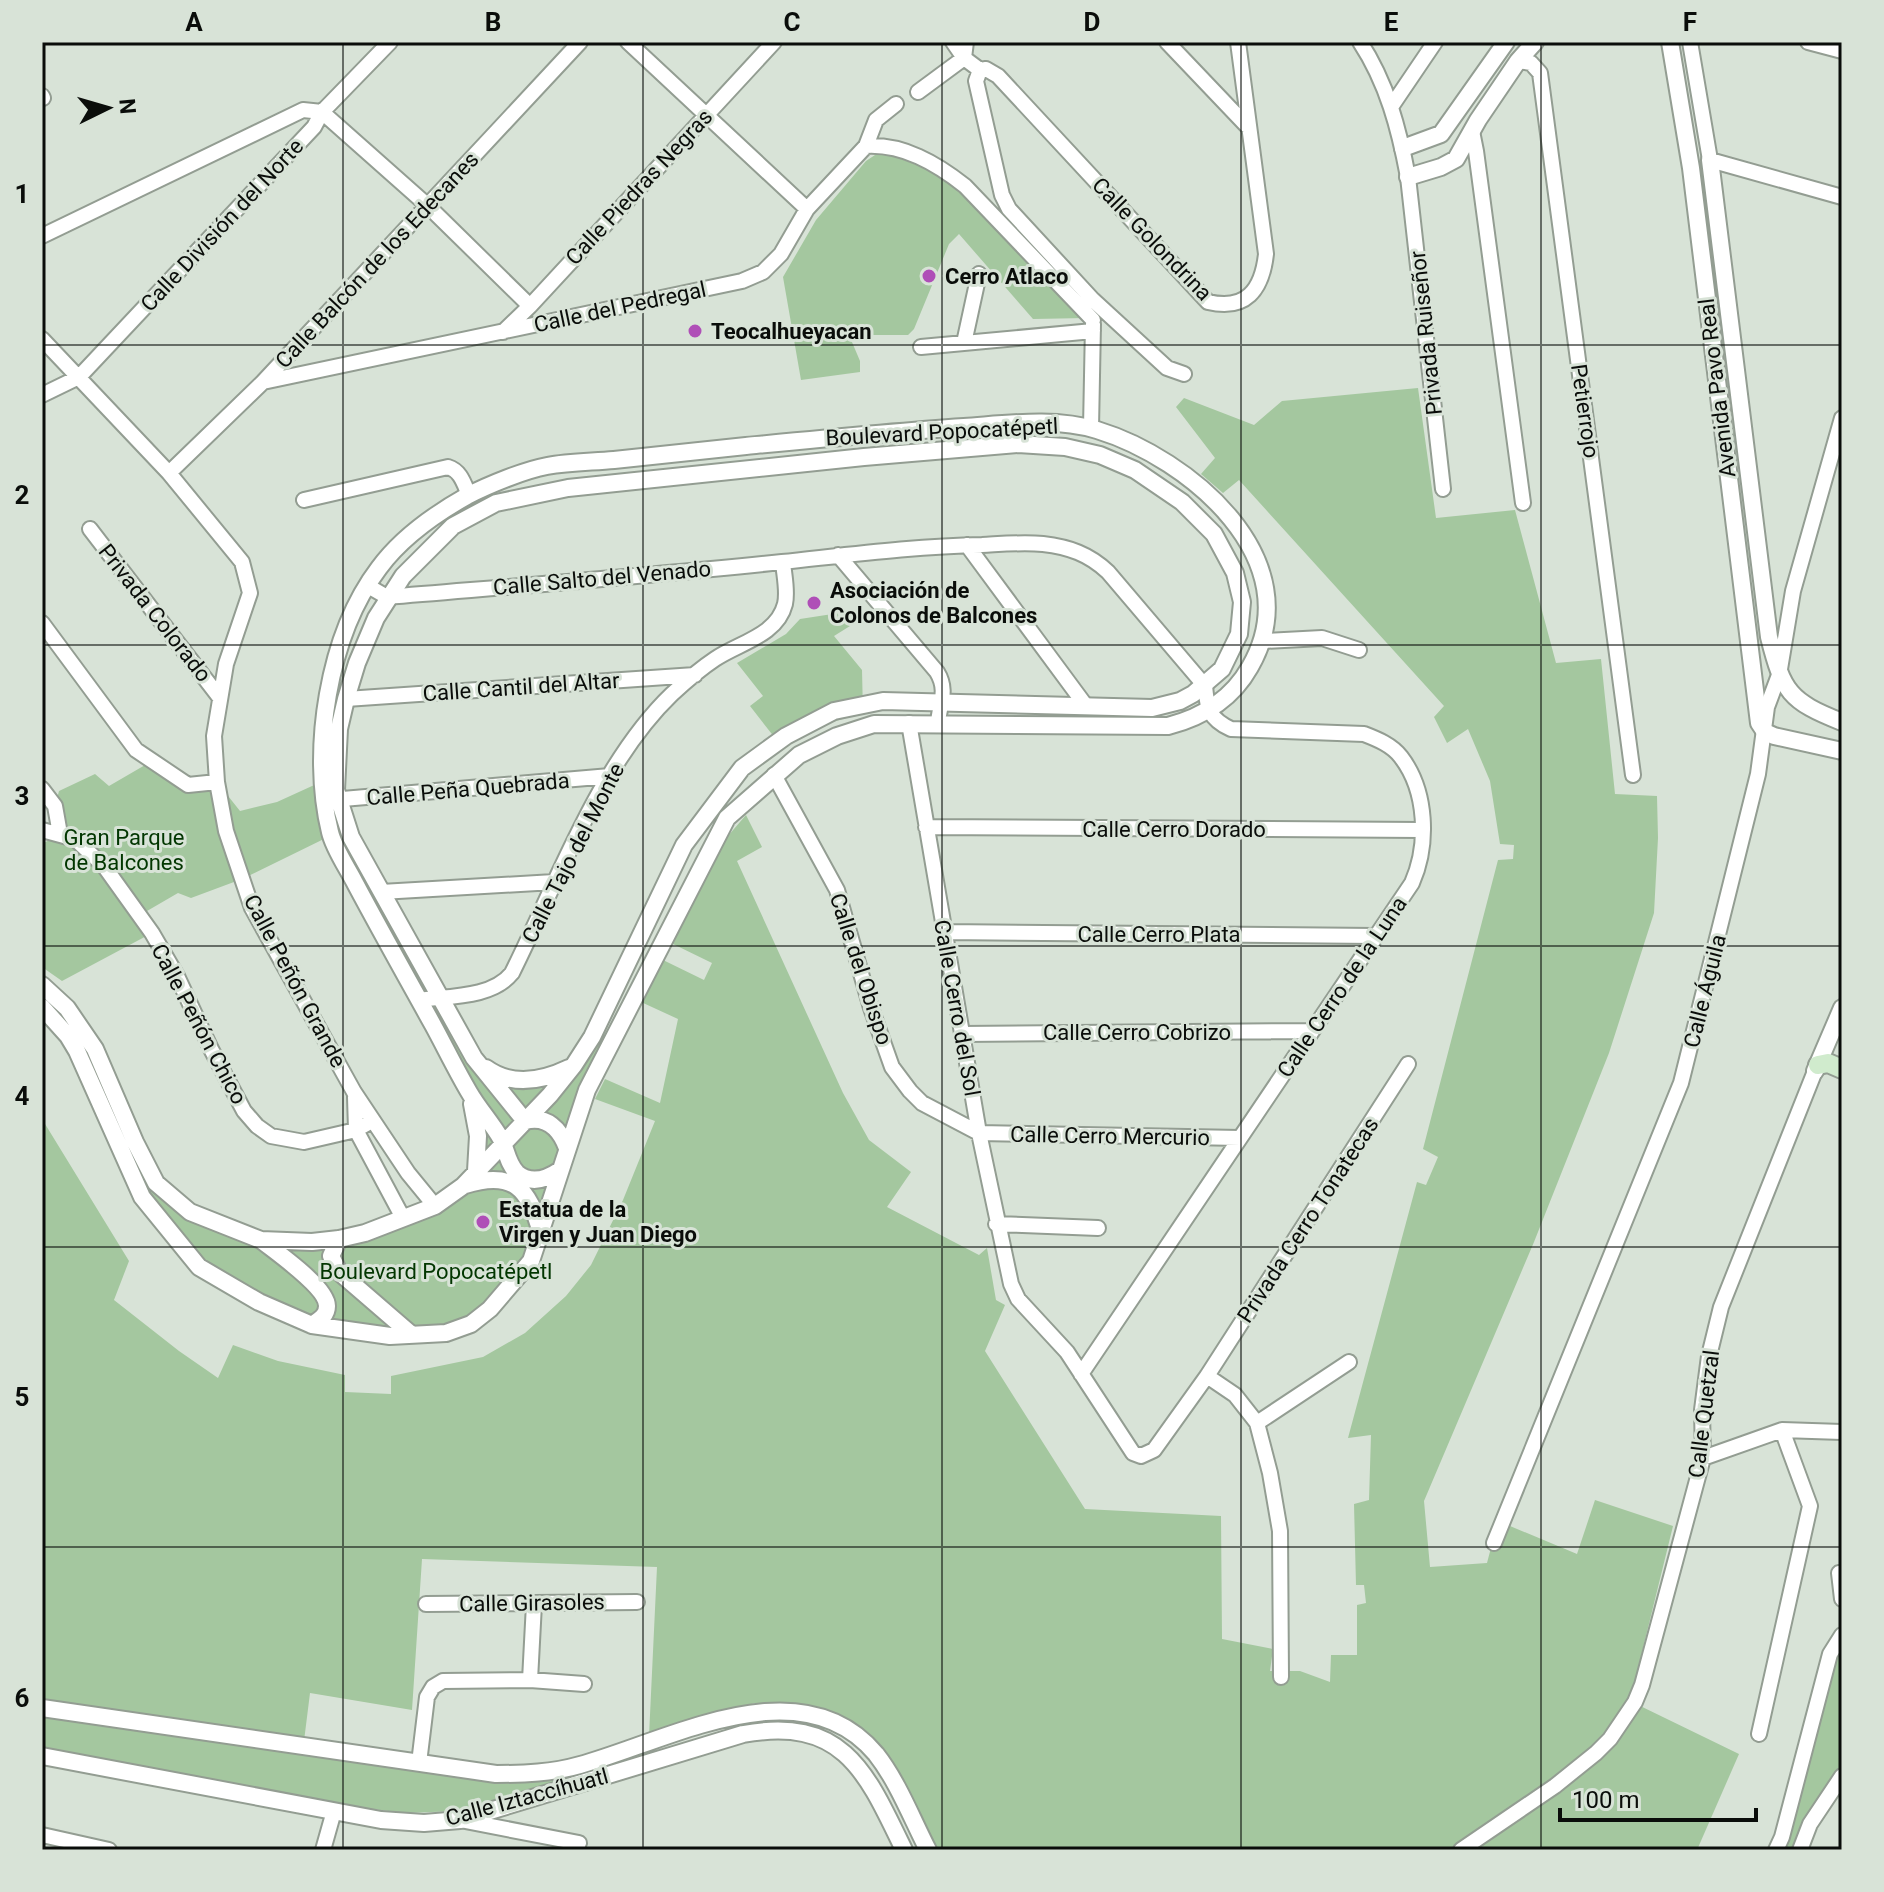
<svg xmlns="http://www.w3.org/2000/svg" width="1884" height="1892" viewBox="0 0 1884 1892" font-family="Roboto,sans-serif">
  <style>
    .green { fill: #a4c79f }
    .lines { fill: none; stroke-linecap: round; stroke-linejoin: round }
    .minor-casing { stroke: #939d92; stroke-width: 18 }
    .tertiary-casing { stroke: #939d92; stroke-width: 20 }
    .secondary-casing { stroke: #939d92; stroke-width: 22 }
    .minor { stroke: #fff; stroke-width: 14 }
    .tertiary { stroke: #fff; stroke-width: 16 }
    .secondary { stroke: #d0ebcd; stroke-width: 18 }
    .grid { fill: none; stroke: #0a0d0a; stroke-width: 2; stroke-opacity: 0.55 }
    .poi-dot { fill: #af4fb7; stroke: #d8e3d7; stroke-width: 3 }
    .labels { text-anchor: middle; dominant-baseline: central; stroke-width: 6; stroke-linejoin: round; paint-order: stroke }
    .street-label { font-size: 22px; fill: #0a0d0a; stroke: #d8e3d7 }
    .poi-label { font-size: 22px; font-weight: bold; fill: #0a0d0a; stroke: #d8e3d7; text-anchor: start }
    .park-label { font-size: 22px; fill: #023600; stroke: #d8e3d7 }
    .neatline { fill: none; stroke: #0a0d0a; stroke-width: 3 }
    .grid-label { font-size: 26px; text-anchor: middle; font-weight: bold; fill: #0a0d0a }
  </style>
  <rect width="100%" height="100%" fill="#d8e3d7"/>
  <!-- green -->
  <path class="green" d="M881,151L927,169L973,196L1086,318L1033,319L959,234L949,244L914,329L908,335H849L860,361V372L801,380L783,277L816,220L866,161Z
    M1418,388L1436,518L1515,510L1556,663L1601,659L1615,794L1657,796L1658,838L1654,913L1609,1053L1534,1242L1424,1501L1430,1567L1487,1563L1498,1521L1577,1554L1595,1500L1673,1526L1630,1701L1739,1754L1697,1850H937L884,1752L829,1713L755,1703L649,1736L657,1567L422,1559L412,1710L310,1693L303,1749L554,1777V1782L458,1811L405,1813L347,1806L42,1750V1119L129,1261L114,1300L179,1351L218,1378L233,1345L278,1361L345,1375V1392L391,1394V1376L483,1357L525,1333L566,1296L591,1265L623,1200L655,1121L595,1099L605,1079L660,1103L678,1019L641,1002L663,960L704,980L712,963L673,944L709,858L746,815L762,847L737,861L843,1093L869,1140L911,1172L887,1207L979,1255L987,1248L996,1300L1005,1305L985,1351L1085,1509L1221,1516L1222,1639L1273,1649L1270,1671H1300L1330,1682L1331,1655H1357V1605L1366,1603L1364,1585H1356L1354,1504L1369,1500L1371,1435L1348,1438L1417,1182L1426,1185L1438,1157L1423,1149L1498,860L1513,859L1514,845L1500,844L1490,781L1468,729L1447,743L1434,717L1444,706L1239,480L1223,493L1201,474L1215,458L1176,407L1184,398L1254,425L1282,401Z
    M839,613L850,626L834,636L862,670L863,713L809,729L782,747L750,706L763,696L737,663L786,634L800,619Z
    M152,761L188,785L217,782L240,811L277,802L323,781L330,836L242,879L191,898L178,893L147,911L152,933L62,981L42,967V844L60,834L55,806L59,791L95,774L109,786Z
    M422,1002H441L498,1077L575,1066L605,1030L594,1075L541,1235L492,1309L446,1333L312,1325L199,1267L142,1197L129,1162L190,1212L261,1240L366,1238L465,1183L478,1125Z
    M1842,1636V1775L1800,1850H1777Z"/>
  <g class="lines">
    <defs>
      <path id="minor" d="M628,42L807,209
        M953,42L964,58L980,70L986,69L998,76L1208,302C1246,311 1262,290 1266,254L1238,42
        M1167,42L1247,126
        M1360,42C1387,83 1399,129 1408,177L1443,489
        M1690,42L1710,160L1842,197
        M1808,42L1842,51
        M1518,61L1531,63L1540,73L1633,775
        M980,70L976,81L1002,195L1009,209L1093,300L1167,368L1184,374
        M918,92L964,58L966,42
        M42,96L43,98
        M1391,107L1435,42
        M1472,131L1476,151L1523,503
        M866,146C903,144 936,163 965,186L1093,320
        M42,236L303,110L322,112L428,206L530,306
        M503,332L530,306L774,42
        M42,339L169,473L242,562L250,593L226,664L214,736L217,782L226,831L252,908L354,1092L408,1173L435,1206
        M964,343L979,274
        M921,347L1093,331
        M263,382L742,281L763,272L781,254L807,209L866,146L876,120L896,104
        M42,395L79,377L314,127L322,112L390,42
        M1091,428L1093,324
        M169,473L263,382L580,42
        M304,500L448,467C461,471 464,484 469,495
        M90,529L220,698
        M967,545L1086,706
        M838,555L937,672C948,690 940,703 938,722
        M368,586L387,597C518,586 650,576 782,562C848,555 915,546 982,545C1002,544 1023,542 1043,544C1069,547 1089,554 1108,572L1205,686C1207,708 1209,719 1231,729L1364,734C1377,739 1392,745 1401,757C1427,791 1429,844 1412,883L1081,1374
        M42,623L136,750L188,785L217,782
        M1263,641L1322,638L1359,650
        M346,699L695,675
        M909,723L979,1133L1011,1284L1018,1299L1067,1352L1133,1453L1141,1456L1154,1450L1207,1376L1408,1064
        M774,775L837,890L871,1008L892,1067L910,1091L922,1103L979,1133L1240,1138
        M42,789L55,806L60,834
        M331,800L610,776
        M926,827L1422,830
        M42,830L75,839L104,866L152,933L177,976L211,1049L244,1111L257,1126L271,1136L304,1142L356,1130L372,1121
        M381,892L554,882
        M944,932L1375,936
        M419,1000C449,996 492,998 512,973C557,883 599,764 672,694C685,682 700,669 715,659C738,643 777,636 785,604C788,591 784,575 783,562
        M962,1034L1312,1031
        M355,1097L356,1130L403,1218
        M996,1224L1098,1228
        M1207,1376L1235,1395L1257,1423L1270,1473L1280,1531L1281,1677
        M1257,1423L1349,1362
        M1703,1458L1782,1430L1842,1432
        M1494,1543L1681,1083L1758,774L1767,707L1779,675L1793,591L1842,418
        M1839,1573L1842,1599
        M426,1604L637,1602
        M530,1680L534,1604
        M1759,1734L1810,1506L1782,1430
        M419,1763L427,1697L433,1687L443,1681L530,1680L584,1684
        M460,1820L579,1843
        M42,1835L109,1850
        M323,1850L334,1811
        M1461,1850L1555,1786L1596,1753L1610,1739L1635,1702L1642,1685L1703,1458L1702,1410L1709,1356L1721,1307L1815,1071
        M1776,1850L1782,1837L1830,1654L1842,1635
        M1800,1850L1810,1824L1842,1776"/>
      <path id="tertiary" d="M1670,42L1691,168L1759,723L1765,732L1774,736L1842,751
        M1403,148L1441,134L1506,42
        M1710,160L1769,637C1783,692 1789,701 1842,722
        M1408,177L1441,167L1456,159L1478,120L1518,61L1535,42
        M42,985L67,1008L95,1049L135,1142L156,1183L190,1212L261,1240L312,1242L339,1239L365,1233L435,1206L463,1186L550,1095L574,1065L592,1037L684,845L742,768L786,736L834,711L883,701L1152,708L1180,701L1193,694L1222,669L1239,634L1242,602L1235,573L1214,534L1182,502L1135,470L1100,455L1065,447L1018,444L864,457L568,488L496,503L453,526L403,576L376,618L357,663L346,699L339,729L336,790L351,837L474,1058L525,1121C547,1115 560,1129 567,1148
        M42,1007L68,1036L77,1051L142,1197L199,1267L259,1302L312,1325L390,1336L446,1333L471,1324L490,1309L531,1261L587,1090L727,818L799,755L837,736L874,724L1168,726C1203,717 1232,699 1250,667C1312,560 1189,458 1097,430C1055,417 1007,424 964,427C891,432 819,439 746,446C702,451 658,455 614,460C592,462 569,462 547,466C525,470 488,485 467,496C435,514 401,538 379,568C328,635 310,751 330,832C334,849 347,867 355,883C380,930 407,978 433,1025C445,1047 456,1070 469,1092C478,1108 492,1123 501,1139C507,1150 507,1163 517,1173C531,1185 547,1179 560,1170
        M486,1068C512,1087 542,1081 569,1068
        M1815,1071L1842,1008
        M472,1104L478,1136L476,1171
        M465,1185C513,1170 529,1188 541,1233
        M339,1239L331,1256L339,1272L412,1335
        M261,1240C276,1252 327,1287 327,1306C327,1316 319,1320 312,1325
        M42,1708L496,1774C524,1774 552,1773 580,1765C668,1741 801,1664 876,1754C898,1782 912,1819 928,1850
        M42,1756L381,1820L424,1823L460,1820L743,1734C843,1716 866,1771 904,1850"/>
      <path id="secondary" d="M1818,1065L1828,1063L1842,1069"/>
    </defs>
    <!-- minor casing -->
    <use href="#minor" class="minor-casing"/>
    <!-- tertiary casing -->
    <use href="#tertiary" class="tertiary-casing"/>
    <!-- secondary casing -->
    <use href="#secondary" class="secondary-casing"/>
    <!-- minor -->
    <use href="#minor" class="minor"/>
    <!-- tertiary -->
    <use href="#tertiary" class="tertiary"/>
    <!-- secondary -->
    <use href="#secondary" class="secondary"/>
  </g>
  <!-- grid -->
  <path class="grid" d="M343,42V1850M643,42V1850M942,42V1850M1241,42V1850M1541,42V1850M42,345H1842M42,645H1842M42,946H1842M42,1247H1842M42,1547H1842"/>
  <!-- markers -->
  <g class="poi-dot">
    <circle cx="929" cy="276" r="8"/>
    <circle cx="695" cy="331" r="8"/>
    <circle cx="814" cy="603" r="8"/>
    <circle cx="483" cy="1222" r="8"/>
  </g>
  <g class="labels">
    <!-- street labels -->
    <g class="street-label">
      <text transform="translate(639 187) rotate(-47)">Calle Piedras Negras</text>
      <text transform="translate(222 225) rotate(-47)">Calle División del Norte</text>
      <text transform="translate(1152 239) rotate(46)">Calle Golondrina</text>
      <text transform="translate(377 260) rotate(-47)">Calle Balcón de los Edecanes</text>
      <text transform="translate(620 307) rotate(-12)">Calle del Pedregal</text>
      <text transform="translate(1426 333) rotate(-96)">Privada Ruiseñor</text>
      <text transform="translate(1717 388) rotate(-97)">Avenida Pavo Real</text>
      <text transform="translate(1585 411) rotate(82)">Petierrojo</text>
      <text transform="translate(942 432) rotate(-3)">Boulevard Popocatépetl</text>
      <text transform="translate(602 578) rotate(-5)">Calle Salto del Venado</text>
      <text transform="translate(155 613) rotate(52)">Privada Colorado</text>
      <text transform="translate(521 687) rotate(-4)">Calle Cantil del Altar</text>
      <text transform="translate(468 789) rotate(-5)">Calle Peña Quebrada</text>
      <text x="1174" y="829">Calle Cerro Dorado</text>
      <text transform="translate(573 853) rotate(-63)">Calle Tajo del Monte</text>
      <text x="1159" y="934">Calle Cerro Plata</text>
      <text transform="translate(861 969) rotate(72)">Calle del Obispo</text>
      <text transform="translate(295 981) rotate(62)">Calle Peñón Grande</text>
      <text transform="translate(1342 987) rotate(-56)">Calle Cerro de la Luna</text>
      <text transform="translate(1705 991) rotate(-76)">Calle Águila</text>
      <text transform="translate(957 1008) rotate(80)">Calle Cerro del Sol</text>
      <text transform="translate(199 1024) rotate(62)">Calle Peñón Chico</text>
      <text x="1137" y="1032">Calle Cerro Cobrizo</text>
      <text transform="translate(1110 1136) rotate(1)">Calle Cerro Mercurio</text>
      <text transform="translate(1308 1220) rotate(-57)">Privada Cerro Tonatecas</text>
      <text transform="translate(1704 1414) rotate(-83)">Calle Quetzal</text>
      <text transform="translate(532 1603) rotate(-1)">Calle Girasoles</text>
      <text transform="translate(527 1797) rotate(-15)">Calle Iztaccíhuatl</text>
    </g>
    <!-- poi labels -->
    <g class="poi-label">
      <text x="945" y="276">Cerro Atlaco</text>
      <text x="711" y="331">Teocalhueyacan</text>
      <text x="830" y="590">Asociación de<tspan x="830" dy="25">Colonos de Balcones</tspan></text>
      <text x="499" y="1209">Estatua de la<tspan x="499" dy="25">Virgen y Juan Diego</tspan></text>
    </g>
    <!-- park labels -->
    <g class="park-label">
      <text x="124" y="837">Gran Parque<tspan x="124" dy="25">de Balcones</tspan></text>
      <text x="436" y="1271">Boulevard Popocatépetl</text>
    </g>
  </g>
  <!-- border -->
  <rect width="1884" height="1892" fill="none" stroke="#d8e3d7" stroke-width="88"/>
  <!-- north arrow -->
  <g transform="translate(108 108) rotate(85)" stroke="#d8e3d7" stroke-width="6" paint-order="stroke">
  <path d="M0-6L14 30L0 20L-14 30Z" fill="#0a0d0a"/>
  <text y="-12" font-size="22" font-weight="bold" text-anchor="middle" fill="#0a0d0a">N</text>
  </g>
  <!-- scale -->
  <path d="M1560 1808v12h196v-12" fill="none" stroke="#0a0d0a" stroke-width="4"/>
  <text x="1572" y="1808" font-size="24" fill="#0a0d0a" stroke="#d8e3d7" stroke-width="6" paint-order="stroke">100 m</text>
  <rect x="44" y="44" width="1796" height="1804" class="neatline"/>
  <g class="grid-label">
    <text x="194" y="31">A</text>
    <text x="493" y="31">B</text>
    <text x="792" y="31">C</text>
    <text x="1092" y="31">D</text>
    <text x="1391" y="31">E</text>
    <text x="1690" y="31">F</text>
    <text x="22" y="203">1</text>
    <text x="22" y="504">2</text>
    <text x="22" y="805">3</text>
    <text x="22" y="1105">4</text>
    <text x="22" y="1406">5</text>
    <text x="22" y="1707">6</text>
  </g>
</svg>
